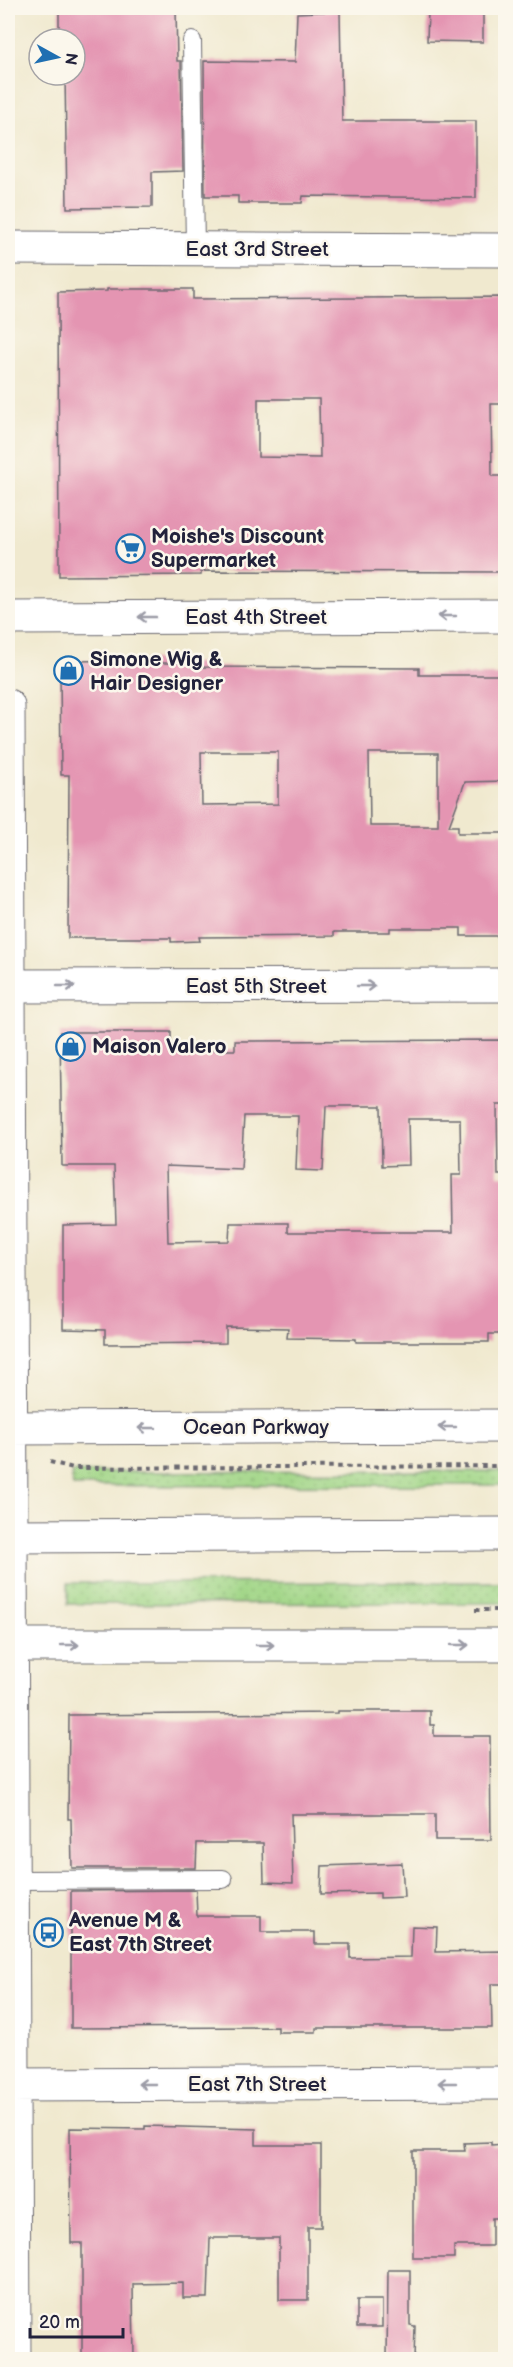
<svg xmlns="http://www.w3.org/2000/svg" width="513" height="2367" viewBox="0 0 513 2367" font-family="'Balsamiq Sans',sans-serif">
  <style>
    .grass { fill: url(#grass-dots); stroke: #627c61; stroke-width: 1.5 }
    .building { fill: #e495b2; fill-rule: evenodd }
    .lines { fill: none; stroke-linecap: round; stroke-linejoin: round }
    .lane-casing { stroke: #6a686f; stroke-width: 20 }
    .street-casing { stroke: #6a686f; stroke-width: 35 }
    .primary-casing { stroke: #6a686f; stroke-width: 35 }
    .path { stroke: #6a686f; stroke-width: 4; stroke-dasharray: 4.5 4.5; stroke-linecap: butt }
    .lane { stroke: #fff; stroke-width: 18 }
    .street { stroke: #fff; stroke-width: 33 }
    .primary { stroke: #fff; stroke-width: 33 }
    .oneway { stroke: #9c9ca7 }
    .labels { text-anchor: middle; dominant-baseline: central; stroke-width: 5; stroke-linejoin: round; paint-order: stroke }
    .street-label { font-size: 21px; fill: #22223b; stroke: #fbf7ec }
    .poi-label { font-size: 21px; font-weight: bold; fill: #22223b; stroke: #fbf7ec; text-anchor: start }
  </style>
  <defs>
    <pattern id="grass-dots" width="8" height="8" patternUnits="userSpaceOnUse" patternTransform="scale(1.5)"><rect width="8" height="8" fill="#a1d687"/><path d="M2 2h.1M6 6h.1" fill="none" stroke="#8ab775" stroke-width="1.8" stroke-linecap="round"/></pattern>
  </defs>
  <rect width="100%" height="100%" fill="#fbf7ec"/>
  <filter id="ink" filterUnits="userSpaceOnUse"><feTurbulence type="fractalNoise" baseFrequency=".0167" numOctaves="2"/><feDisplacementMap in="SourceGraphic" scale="12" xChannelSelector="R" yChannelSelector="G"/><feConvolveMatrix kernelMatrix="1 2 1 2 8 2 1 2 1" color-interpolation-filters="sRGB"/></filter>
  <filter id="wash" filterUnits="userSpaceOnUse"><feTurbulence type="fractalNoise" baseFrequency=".008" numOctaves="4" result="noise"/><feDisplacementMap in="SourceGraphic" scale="24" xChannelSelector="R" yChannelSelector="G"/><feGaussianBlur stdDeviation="1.35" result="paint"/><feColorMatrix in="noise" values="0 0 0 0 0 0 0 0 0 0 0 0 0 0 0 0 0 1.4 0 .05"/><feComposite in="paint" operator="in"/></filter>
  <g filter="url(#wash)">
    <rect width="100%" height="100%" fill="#f0e9cf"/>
    <!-- grass -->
    <path class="grass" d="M505,1471V1485L72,1486V1472Z
      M505,1582V1603L68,1604V1583Z"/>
    <g id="blocks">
      <!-- building -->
      <path class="building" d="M59,8L176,9L177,61H181L183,171L152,172V207L67,208L65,75H75V39H65V32H59Z
        M340,11L342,121H476V198L303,196L302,203H238V196H205L204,61L295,62L297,13Z
        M428,11L483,12V42L427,41Z
        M107,289H193V299L506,297V404H491L492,476H506V572L201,571V575L59,576L58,292L107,291ZM258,399H319L320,458L258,457Z
        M157,660V663H201V667L419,668V675H506V781L465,782L449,826H458V833H506V936H461V928H390V932H334V936L199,937L200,941L171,942V938H68L69,775H61L60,670L68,661ZM201,752H278V804L202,805ZM369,753H438V826H370Z
        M60,1032H171V1050H235V1041L506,1040V1105H497L498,1175H506V1334H489V1342H356V1339L287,1338L288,1328L226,1327V1343L105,1344V1330L63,1329V1225L116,1224L114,1166H62ZM326,1106H381L382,1166L409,1165L408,1119H460L461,1175H452L453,1232H288V1223H230L229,1241L168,1242L166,1166L241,1169L244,1116H298L296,1170L323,1171Z
        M338,1711H430V1725H434V1736H490L491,1840H435V1814H291L293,1883L264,1882L263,1843H197L196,1868H72L71,1819H68L69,1715L338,1713Z
        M402,1863L404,1897L380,1898V1893L321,1894L322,1866Z
        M196,1890L197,1916H261V1932H315V1944H350V1958L411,1957L412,1926L437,1927L436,1952L506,1951V1984H491L492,2028H316V2032H278V2027L71,2028V1891Z
        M145,2126L256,2129V2145H321V2227H308V2300H279V2238H210L208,2298H183V2283L133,2284L134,2360H82V2243H71L70,2128L145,2129Z
        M491,2142V2145L506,2144V2218H492V2246H454V2258H413V2151H465L464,2143Z
        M388,2270H410V2325L415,2326L414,2360H387Z
        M357,2300H382V2327H357Z"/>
    </g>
  </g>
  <g filter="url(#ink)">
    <use href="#blocks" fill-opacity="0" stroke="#6a686f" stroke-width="1.5"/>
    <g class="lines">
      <defs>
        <path id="lane" d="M192,41L195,249
          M12,1880L223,1879"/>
        <path id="street" d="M8,248L506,250
          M8,618L506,616
          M8,706L14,2360
          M8,986L506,985
          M8,1428L506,1426
          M8,1645H506
          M8,2085L506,2083"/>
        <path id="primary" d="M8,1536L506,1534"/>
      </defs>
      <!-- lane casing -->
      <use href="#lane" class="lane-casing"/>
      <!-- street casing -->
      <use href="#street" class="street-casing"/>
      <!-- primary casing -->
      <use href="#primary" class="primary-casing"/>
      <!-- path -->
      <path class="path" d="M50,1462L73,1468L506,1466
        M475,1610H506"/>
      <!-- lane -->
      <use href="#lane" class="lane"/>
      <!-- street -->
      <use href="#street" class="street"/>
      <!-- primary -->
      <use href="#primary" class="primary"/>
    </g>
    <!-- one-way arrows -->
    <defs><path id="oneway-shaft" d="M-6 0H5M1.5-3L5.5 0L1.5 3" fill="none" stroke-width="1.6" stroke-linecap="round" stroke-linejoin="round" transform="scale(1.5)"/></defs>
    <g class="oneway">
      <use href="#oneway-shaft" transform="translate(447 616) rotate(180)"/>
      <use href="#oneway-shaft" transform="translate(147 617) rotate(180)"/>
      <use href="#oneway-shaft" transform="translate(66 986)"/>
      <use href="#oneway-shaft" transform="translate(366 986)"/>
      <use href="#oneway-shaft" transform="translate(447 1427) rotate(180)"/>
      <use href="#oneway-shaft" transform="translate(147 1428) rotate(180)"/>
      <use href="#oneway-shaft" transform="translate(70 1645)"/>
      <use href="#oneway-shaft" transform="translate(265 1645)"/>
      <use href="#oneway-shaft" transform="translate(460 1645)"/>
      <use href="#oneway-shaft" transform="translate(447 2083) rotate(180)"/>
      <use href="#oneway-shaft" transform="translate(147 2084) rotate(180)"/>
    </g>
  </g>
  <!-- icons -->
  <defs>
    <symbol id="supermarket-ring" viewBox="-11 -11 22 22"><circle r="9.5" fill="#fbf7ec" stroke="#1f6fb2" stroke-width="1.5"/><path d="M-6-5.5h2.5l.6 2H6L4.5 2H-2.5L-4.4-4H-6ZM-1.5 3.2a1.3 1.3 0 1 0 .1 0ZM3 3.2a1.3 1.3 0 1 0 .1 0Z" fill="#1f6fb2"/></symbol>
    <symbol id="shop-ring" viewBox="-11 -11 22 22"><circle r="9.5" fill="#fbf7ec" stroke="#1f6fb2" stroke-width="1.5"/><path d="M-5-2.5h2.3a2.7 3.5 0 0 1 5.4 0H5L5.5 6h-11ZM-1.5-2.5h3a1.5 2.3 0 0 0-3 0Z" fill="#1f6fb2"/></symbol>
    <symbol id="bus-ring" viewBox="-11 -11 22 22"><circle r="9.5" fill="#fbf7ec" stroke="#1f6fb2" stroke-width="1.5"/><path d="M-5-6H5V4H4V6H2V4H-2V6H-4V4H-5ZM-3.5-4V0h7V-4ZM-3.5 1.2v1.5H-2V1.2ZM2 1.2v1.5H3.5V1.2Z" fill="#1f6fb2"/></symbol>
  </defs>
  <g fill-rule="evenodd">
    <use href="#supermarket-ring" x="114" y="532" width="33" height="33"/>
    <use href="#shop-ring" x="52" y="654" width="33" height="33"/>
    <use href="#shop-ring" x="54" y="1030" width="33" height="33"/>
    <use href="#bus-ring" x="32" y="1916" width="33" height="33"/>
  </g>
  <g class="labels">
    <!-- street labels -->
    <g class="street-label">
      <text x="257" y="249">East 3rd Street</text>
      <text x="256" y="617">East 4th Street</text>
      <text x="256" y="986">East 5th Street</text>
      <text x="256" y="1427">Ocean Parkway</text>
      <text x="257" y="2084">East 7th Street</text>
    </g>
    <!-- poi labels -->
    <g class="poi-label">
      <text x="151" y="536">Moishe's Discount<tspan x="151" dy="24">Supermarket</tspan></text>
      <text x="90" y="659">Simone Wig &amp;<tspan x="90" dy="24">Hair Designer</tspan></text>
      <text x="92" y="1046">Maison Valero</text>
      <text x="69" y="1920">Avenue M &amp;<tspan x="69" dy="24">East 7th Street</tspan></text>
    </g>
  </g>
  <!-- margin -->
  <rect width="513" height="2367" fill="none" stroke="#fbf7ec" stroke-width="30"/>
  <!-- north arrow -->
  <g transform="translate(57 57) rotate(98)"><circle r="28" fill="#fbf7ec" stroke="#a4a2a5" stroke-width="1.5"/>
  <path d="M0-4.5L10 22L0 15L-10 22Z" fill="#1f6fb2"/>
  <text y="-9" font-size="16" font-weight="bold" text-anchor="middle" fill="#22223b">N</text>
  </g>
  <!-- scale -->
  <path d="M30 2328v9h93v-9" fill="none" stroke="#22223b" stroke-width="3"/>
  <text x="39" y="2328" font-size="18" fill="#22223b" stroke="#fbf7ec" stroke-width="4.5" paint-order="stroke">20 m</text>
</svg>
